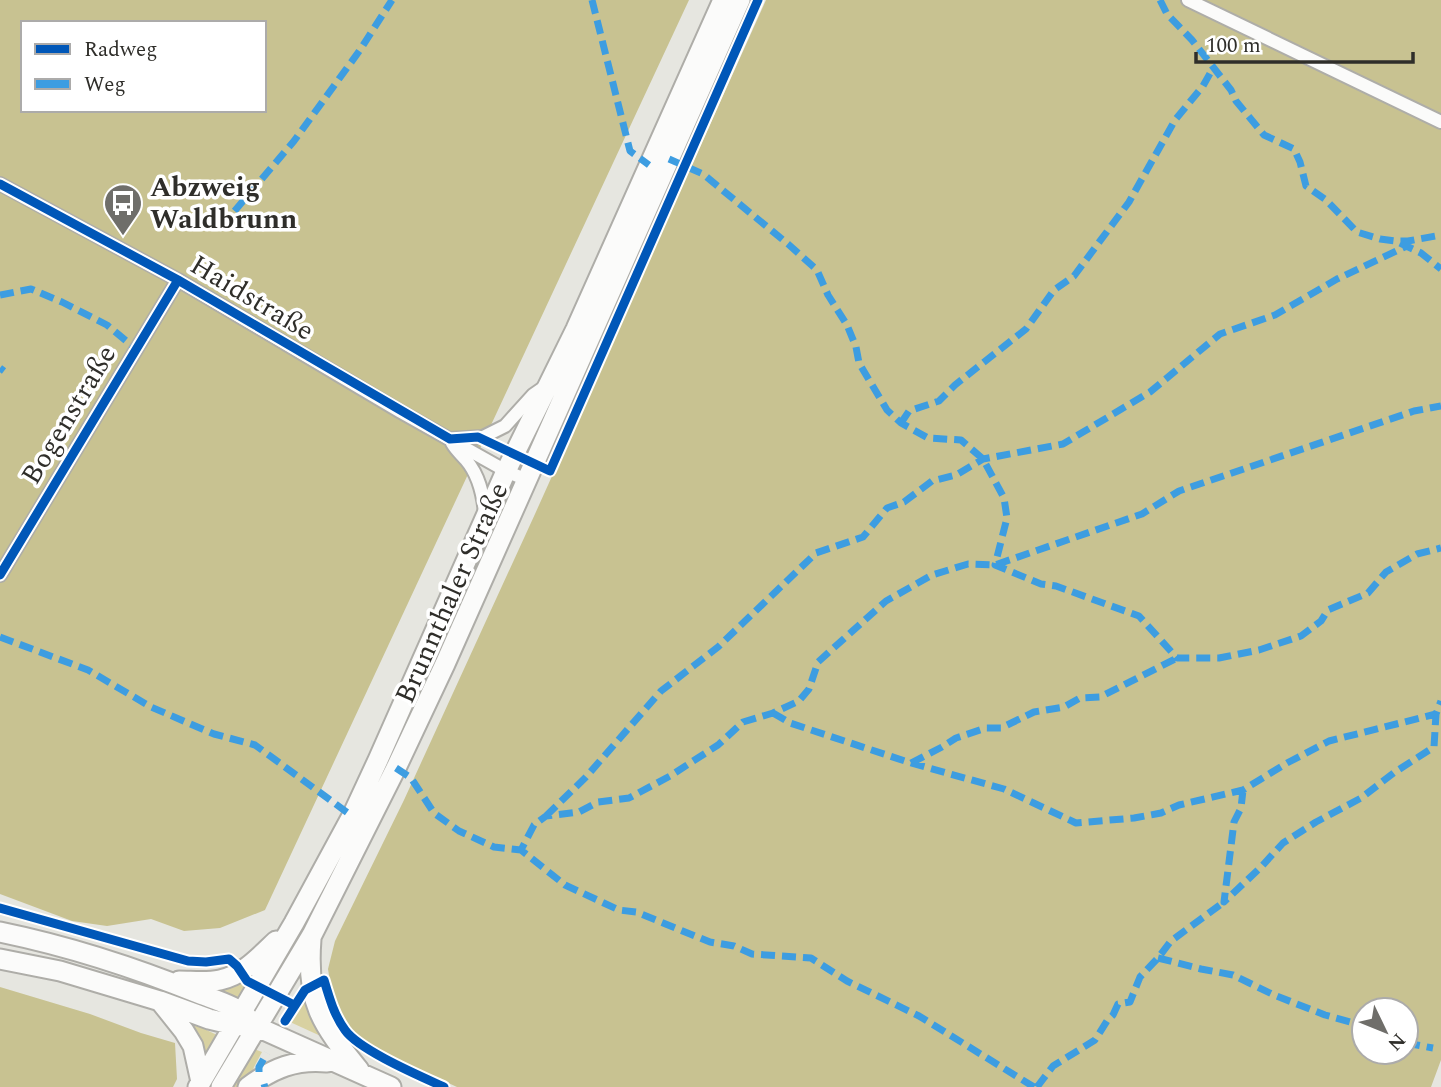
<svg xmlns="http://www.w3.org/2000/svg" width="1441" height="1087" viewBox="0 0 1441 1087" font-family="Spectral,serif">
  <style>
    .green { fill: #d8d1a1 }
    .forest { fill: #c8c291; fill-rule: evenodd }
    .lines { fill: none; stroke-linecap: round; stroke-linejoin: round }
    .minor-casing { stroke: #aeada8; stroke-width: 16 }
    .secondary-casing { stroke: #aeada8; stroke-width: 23 }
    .minor { stroke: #fbfbfa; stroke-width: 12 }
    .secondary { stroke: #fbfbfa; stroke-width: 19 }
    .quiet { stroke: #3d9de1; stroke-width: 7; stroke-dasharray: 14 7; stroke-linecap: butt }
    .cycleway-casing { stroke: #fff; stroke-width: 13 }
    .cycleway { stroke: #0057b8; stroke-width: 9 }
    .labels { text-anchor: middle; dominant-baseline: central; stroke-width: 7; stroke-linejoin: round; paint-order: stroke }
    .poi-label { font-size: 28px; font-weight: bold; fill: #2f2e2a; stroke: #fff; text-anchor: start }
    .street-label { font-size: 28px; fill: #2f2e2a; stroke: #fff }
  </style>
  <rect width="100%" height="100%" fill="#e6e6e0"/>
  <!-- green -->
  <path class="green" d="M748,0H755L684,160L680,154Z
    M320,891L324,893L273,992L267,989Z
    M240,978L249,988L242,1001L212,988Z
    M305,994L325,1038L290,1022Z
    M194,1024L219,1036L205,1057L202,1042L192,1027Z
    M254,1049L262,1052L254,1067L252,1074L237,1087H231Z"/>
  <!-- forest -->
  <path class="forest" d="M0,0H689L265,910L220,928L184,931L151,919L107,926L72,921L0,894ZM23,23H264V110H23Z
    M766,0H1441V1060L1431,1087H457L364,1044L350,1030L339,1017L333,1000L328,969L335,941L404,800L535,514ZM1364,1010H1406V1052H1364Z
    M0,987L90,1014L141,1033L175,1043L177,1079L173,1087H0Z"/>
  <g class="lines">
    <defs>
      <path id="minor" d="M1188,0L1441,122
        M0,184L178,280L401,412L506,471L527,480
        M450,439L483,437L505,426L533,395L546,386
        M452,443C456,450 461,454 466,460C479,475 483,494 485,513
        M0,575L178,280"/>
      <path id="secondary" d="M0,932C68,946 136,968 200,994C218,1001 238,1006 251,1021
        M311,939C306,1003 321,1023 359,1070
        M0,959L60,971L160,1001L209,1019L234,1025L257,1027L391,1087
        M179,981C192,981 207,983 220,980C243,975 259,957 276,941
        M160,1001L184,1031L193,1046L201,1082
        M198,1087L294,923L352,816L378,760L506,471L576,329L723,0
        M221,1087L312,935L396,768L445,664L740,0
        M248,1087C273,1068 296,1059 327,1062"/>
    </defs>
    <!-- minor casing -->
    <use href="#minor" class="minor-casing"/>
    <!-- secondary casing -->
    <use href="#secondary" class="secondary-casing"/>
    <!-- minor -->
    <use href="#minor" class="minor"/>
    <!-- secondary -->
    <use href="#secondary" class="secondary"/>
    <!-- quiet -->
    <path class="quiet" d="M592,0L630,151L649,165
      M1160,0L1167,14L1192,40L1231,90L1236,101L1264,135L1294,149L1300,162L1306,186L1326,200L1357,232L1380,239L1396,241H1408L1441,235
      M669,159L703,174L788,244L817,270L828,295L847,325L856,347L859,363L887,410L901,423L928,438L961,440L983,459L1004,498L1007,518L995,565L1041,584L1056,586L1139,616L1177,658H1219L1259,650L1301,636L1321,621L1328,610L1368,593L1386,572L1417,554L1441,548
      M221,227L294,141L360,50L392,0
      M1400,243L1421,253L1441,269
      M0,295L31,289L62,302L107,325L136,349
      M0,368L4,371
      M901,423L909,411L939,401L955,385L1026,329L1054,290L1074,276L1129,202L1175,120L1203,86L1213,68
      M0,637L88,670L151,707L214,734L255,745L352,816
      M773,713L790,723L911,763L1004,789L1076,823L1134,818L1161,813L1179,805L1243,790L1287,763L1329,741L1436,714
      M911,763L942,747L956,738L986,728H1001L1034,712L1064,707L1080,698L1100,697L1177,658
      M396,768L411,778L434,813L459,831L494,847L521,850
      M1243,790L1241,808L1234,822L1224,902L1261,867L1283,843L1316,822L1361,798L1395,772L1434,747L1436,714L1441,701
      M546,816L586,777L661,691L718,647L816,553L863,537L887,508L904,502L932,481L956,475L983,459L1063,444L1150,392L1220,334L1275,315L1337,279L1407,246
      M1158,958L1201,969L1233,975L1274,995L1325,1015L1354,1023L1364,1029
      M1406,1043L1433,1048
      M259,1072V1067L267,1053
      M264,1084L265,1087
      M1034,1087L919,1016L847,981L811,958L752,954L734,946L710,942L636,912L619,910L565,885L521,850L534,825L546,816L579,812L598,802L629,798L670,776L718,745L743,722L773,713L799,701L809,689L818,662L886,601L932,575L968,564L995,565L1142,514L1179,491L1414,411L1441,406
      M1037,1087L1053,1066L1095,1040L1107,1021L1113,1015L1118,1004L1130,1002L1140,977L1158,958L1171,941L1224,902"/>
    <defs>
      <path id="cycleway" d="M0,184L178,280L450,439L478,437L550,471L758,0
        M0,575L178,280
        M0,908L188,961L206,962L229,959L237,966L247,981L294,1005
        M285,1021L305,990L324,980C329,997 334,1015 345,1030C359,1050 420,1076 444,1087"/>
    </defs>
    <!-- cycleway casing -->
    <use href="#cycleway" class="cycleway-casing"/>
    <!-- cycleway -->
    <use href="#cycleway" class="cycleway"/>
  </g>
  <!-- icons -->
  <defs>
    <symbol id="bus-pin" viewBox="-11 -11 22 30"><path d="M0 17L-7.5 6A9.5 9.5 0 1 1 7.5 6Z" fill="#6f6e6a" stroke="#fff"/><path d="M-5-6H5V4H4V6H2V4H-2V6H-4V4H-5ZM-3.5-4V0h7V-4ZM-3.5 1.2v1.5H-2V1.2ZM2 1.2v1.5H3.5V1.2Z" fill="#fff"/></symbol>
  </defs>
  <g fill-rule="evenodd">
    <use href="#bus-pin" x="101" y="181" width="44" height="60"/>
  </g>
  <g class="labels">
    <!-- poi labels -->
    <g class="poi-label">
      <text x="150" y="187">Abzweig<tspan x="150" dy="32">Waldbrunn</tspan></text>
    </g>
    <!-- street labels -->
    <g class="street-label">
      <text transform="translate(252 298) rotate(31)">Haidstraße</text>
      <text transform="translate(69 415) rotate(-59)">Bogenstraße</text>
      <text transform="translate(452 593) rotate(-66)">Brunnthaler Straße</text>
    </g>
  </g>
  <!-- legend -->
  <rect x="21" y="21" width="245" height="91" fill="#ffffff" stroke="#acabaa" stroke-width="2"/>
  <rect x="35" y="44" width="35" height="10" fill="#0057b8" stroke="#acabaa" stroke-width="2"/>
  <text x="84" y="56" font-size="21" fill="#2f2e2a">Radweg</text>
  <rect x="35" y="79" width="35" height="10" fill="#3d9de1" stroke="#acabaa" stroke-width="2"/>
  <text x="84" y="91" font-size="21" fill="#2f2e2a">Weg</text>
  <!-- north arrow -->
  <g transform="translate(1385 1031) rotate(133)"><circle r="33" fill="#ffffff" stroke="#acabaa" stroke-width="2"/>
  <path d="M0-5L12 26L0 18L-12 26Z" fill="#6f6e6a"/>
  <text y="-10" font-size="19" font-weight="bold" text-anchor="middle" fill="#2f2e2a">N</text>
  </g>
  <!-- scale -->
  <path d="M1196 52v10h217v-10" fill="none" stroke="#2f2e2a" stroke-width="3.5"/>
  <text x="1206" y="52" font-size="21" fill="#2f2e2a" stroke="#ffffff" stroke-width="5" paint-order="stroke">100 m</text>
</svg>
